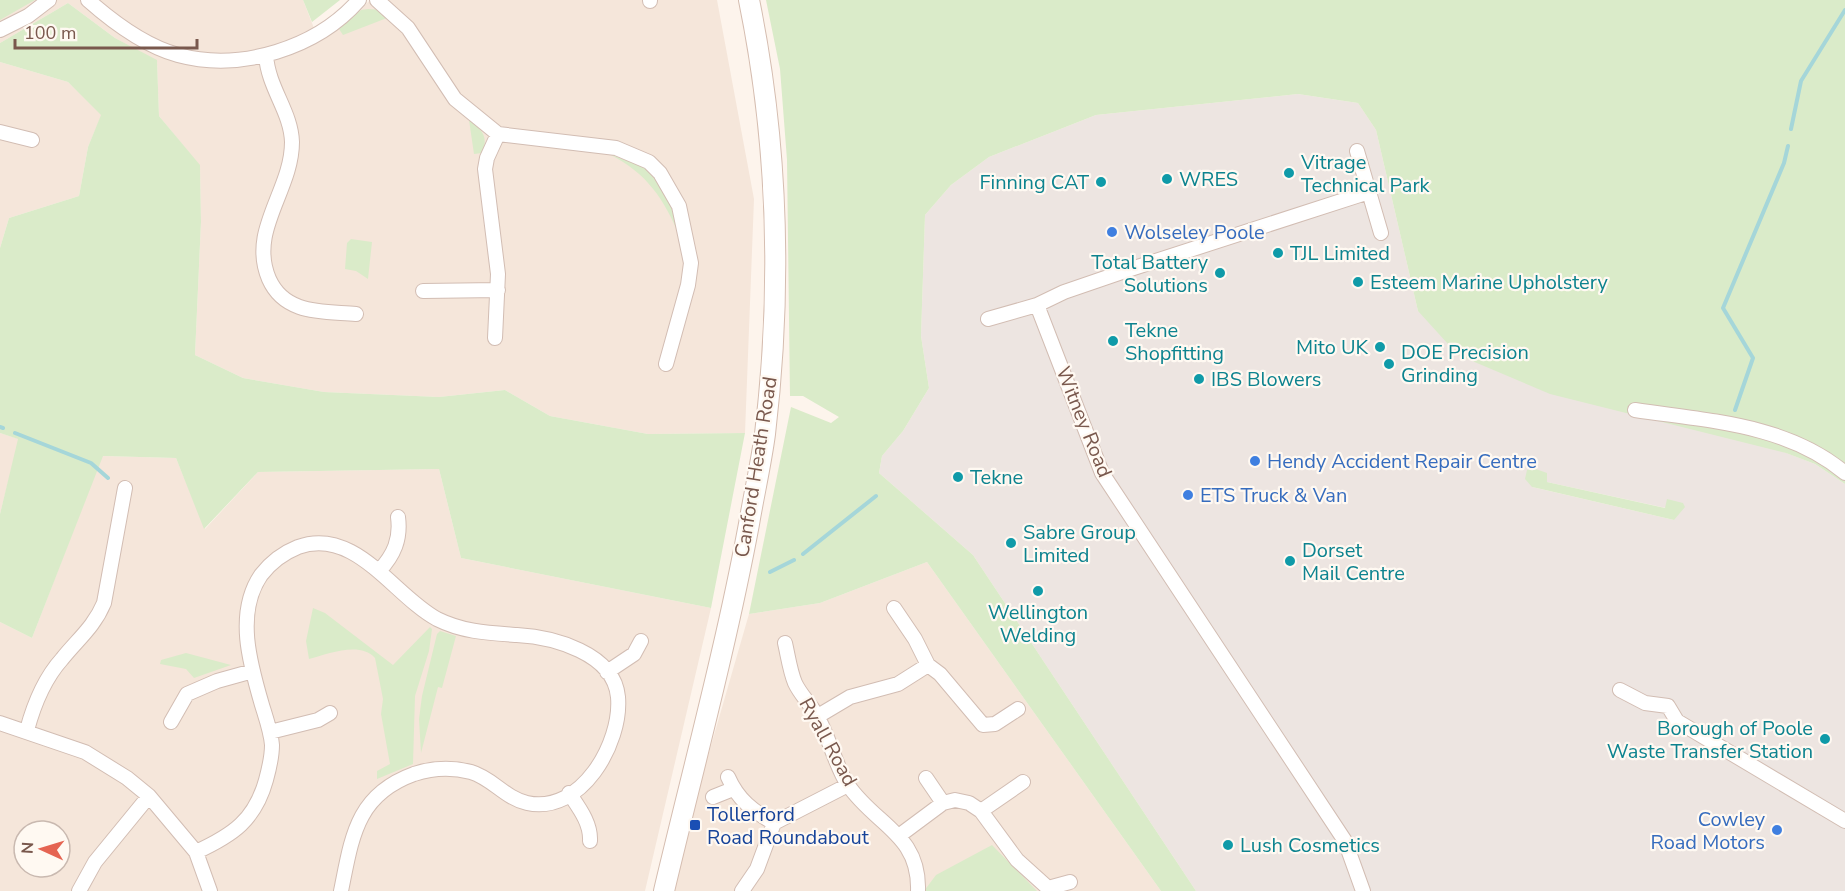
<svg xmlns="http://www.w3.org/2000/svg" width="1845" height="891" viewBox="0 0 1845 891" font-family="'Nunito Sans',sans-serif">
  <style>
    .residential { fill: #f5e6da; fill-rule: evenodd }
    .industrial { fill: #ede5e1; fill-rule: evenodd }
    .green { fill: #daebc9 }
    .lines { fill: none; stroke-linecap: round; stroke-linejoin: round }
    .stream { stroke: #a5d6d9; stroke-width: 4 }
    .street-casing { stroke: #d2bdb3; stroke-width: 16 }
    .secondary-casing { stroke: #d5bdb0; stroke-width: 22 }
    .street { stroke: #fff; stroke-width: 14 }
    .secondary { stroke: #fff; stroke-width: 20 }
    .culture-dot { fill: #0f9aa8; stroke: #fff9f2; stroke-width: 2 }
    .shop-dot { fill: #3f7fe0; stroke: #fff9f2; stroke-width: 2 }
    .transit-dot { fill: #1a4fb4; stroke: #fff9f2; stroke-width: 2 }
    .labels { text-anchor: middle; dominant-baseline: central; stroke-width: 4.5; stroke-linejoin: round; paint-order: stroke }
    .culture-label { font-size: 20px; fill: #0d838f; stroke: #fff9f2; text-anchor: start }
    .shop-label { font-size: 20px; fill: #366cbe; stroke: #fff9f2; text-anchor: start }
    .street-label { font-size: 20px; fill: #79584d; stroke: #fff9f2 }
    .transit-label { font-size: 20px; fill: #164399; stroke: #fff9f2; text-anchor: start }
  </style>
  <rect width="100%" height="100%" fill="#fdf4ec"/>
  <!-- residential -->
  <path class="residential" d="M0,0H303L319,41L355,16L370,0H717L754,199L745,433L648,434L550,416L505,390L439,397L324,392L243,378L195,355L201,222L200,166L159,116L157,61L115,38L68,3L0,43Z
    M0,62L68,82L102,114L88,147L79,196L9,218L0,248Z
    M0,433L19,439L0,514Z
    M102,456L176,458L205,529L258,472L439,469L461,558L711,608L645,891H0V622L32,638ZM24,831H60V867H24Z
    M927,562L1161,891H669L749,614L820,603Z"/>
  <!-- industrial -->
  <path class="industrial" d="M1298,94L1358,103L1376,130L1418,311L1815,464L1845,484V891H1196L973,555L879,473L882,456L903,431L929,388L921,336L925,215L951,185L989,157L1096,115ZM1547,482L1666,508L1668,499L1674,520L1532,487Z"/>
  <!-- green -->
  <path class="green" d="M0,0H35L0,20Z
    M303,0H340L312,22Z
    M766,0H1845V484L1815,464L1786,453L1550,394L1458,355L1418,311L1376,130L1358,103L1298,94L1096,115L989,157L951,185L925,215L921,336L929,388L903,431L882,456L879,473L973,555L1196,891H1161L927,562L820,603L749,614L791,407L831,423L839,417L803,396H790L787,160L780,69Z
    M68,3L115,38L157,60L159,116L200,165L201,222L195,355L243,378L324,392L439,397L505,390L550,416L648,434L745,433L711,608L461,558L439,469L258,472L204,529L176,458L103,456L32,638L0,622V514L18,439L0,433V248L9,218L79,196L88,147L101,115L68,82L0,62V43Z
    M368,9L382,10L387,18L343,35L339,29L361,10Z
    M469,120C482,129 489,137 482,153L474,154Z
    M609,154L650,169L668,196L680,237C664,199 647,173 609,154Z
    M351,239L372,242L368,279L356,271L345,269L347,243Z
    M1533,468L1547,473V482L1665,508L1667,499L1683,503L1685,507L1674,520L1541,489L1532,487L1525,479L1527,470Z
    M313,608L325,613L393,665L430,627L432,629L429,651L415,696L413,764L377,779V771L390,764L381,714L383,699L375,658C360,641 328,654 309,659L306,641Z
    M440,631L456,636L442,688L438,687L421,753L419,719L422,696L437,634Z
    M186,653L231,665L194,678L186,669L160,664L161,660Z
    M992,845L1037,891H924L936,875Z"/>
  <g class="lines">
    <!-- stream -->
    <path class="stream" d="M1791,129L1801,81L1845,10
      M1735,410L1753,358L1723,308L1784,163L1788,146
      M0,427L3,428
      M15,433L91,463L108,478
      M803,554L876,496
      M770,572L794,560"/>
    <defs>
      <path id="street" d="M88,0C114,23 145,46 178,55C241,72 317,48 359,0
        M377,0L408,28L455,99L498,134L616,148L649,162L660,173L679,206L691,263L688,285L666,364
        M650,0V1
        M0,30L28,16L49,0
        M266,55C268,88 291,111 292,142C292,191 248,230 269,279C285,315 323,311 356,314
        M0,132L32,140
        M1357,151L1381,233
        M423,291L498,290
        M988,319L1037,305
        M495,338L498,274L485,169L487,158L498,134
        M1635,410C1708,421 1787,424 1845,473
        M379,571C394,555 401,539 398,517
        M894,608L915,639L928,665
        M785,643C788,656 790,671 795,683C801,696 812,705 818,718C830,739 835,765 848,785C875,825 920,834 918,891
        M607,672L634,654L641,641
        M1620,690L1645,703L1668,706L1677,721L1845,821
        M818,716L850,697L898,684L928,665L940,674L983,725L995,724L1018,709
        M171,722L187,694L217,681L253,671
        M0,723L85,752L127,778L149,796L196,852L210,891
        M27,730C34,704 44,679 62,659C78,639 94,627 104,603L125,488
        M270,732L318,720L330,713
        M728,777C738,800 753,811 774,823
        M926,778L943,803
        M569,793C579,808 591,823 590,841
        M713,797L733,789
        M981,811L1023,782
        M900,835L943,803L955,800L969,803L981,811L1017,860L1048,888L1070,882
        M196,852C233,835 255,820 266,780C269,769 272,756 272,745C271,732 266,718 262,705C250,664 235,613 261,575C271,562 283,553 298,547C355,526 394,596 437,619C463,632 488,633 517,635C553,637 614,653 618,697C622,743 581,815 527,803C505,798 492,778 471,772C452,767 432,768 414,774C356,795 352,837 341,891
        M79,891L95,862L149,796
        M742,891L757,869L774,823L848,785
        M1363,891L1345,841L1102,473L1037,305L1064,292L1134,268L1369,192"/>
      <path id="secondary" d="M664,891C693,769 726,647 749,524C754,494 761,464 765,434C782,291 778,142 749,0"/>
    </defs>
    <!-- street casing -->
    <use href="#street" class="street-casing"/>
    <!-- secondary casing -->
    <use href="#secondary" class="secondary-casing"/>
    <!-- street -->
    <use href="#street" class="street"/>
    <!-- secondary -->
    <use href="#secondary" class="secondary"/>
  </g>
  <!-- markers -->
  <g class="culture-dot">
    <circle cx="1289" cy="173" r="6"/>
    <circle cx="1167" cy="179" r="6"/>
    <circle cx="1101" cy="182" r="6"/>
    <circle cx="1278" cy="253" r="6"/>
    <circle cx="1220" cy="273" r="6"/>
    <circle cx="1358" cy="282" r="6"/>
    <circle cx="1113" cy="341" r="6"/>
    <circle cx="1380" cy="347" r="6"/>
    <circle cx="1389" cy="364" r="6"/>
    <circle cx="1199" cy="379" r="6"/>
    <circle cx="958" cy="477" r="6"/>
    <circle cx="1011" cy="543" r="6"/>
    <circle cx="1290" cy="561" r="6"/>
    <circle cx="1038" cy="591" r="6"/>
    <circle cx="1825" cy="739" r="6"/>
    <circle cx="1228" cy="845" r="6"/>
  </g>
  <g class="shop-dot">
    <circle cx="1112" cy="232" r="6"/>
    <circle cx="1255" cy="461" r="6"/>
    <circle cx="1188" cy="495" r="6"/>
    <circle cx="1777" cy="830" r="6"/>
  </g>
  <rect class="transit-dot" x="689" y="819" width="12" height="12" rx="3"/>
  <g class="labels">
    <!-- culture labels -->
    <g class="culture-label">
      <text x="1301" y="162">Vitrage<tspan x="1301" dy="23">Technical Park</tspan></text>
      <text x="1179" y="179">WRES</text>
      <text x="1089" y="182" text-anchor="end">Finning CAT</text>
      <text x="1290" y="253">TJL Limited</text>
      <text x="1208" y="262" text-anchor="end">Total Battery<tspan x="1208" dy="23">Solutions</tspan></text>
      <text x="1370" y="282">Esteem Marine Upholstery</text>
      <text x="1125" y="330">Tekne<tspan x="1125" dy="23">Shopfitting</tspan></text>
      <text x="1368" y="347" text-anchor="end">Mito UK</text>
      <text x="1401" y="352">DOE Precision<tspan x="1401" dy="23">Grinding</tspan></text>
      <text x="1211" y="379">IBS Blowers</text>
      <text x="970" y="477">Tekne</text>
      <text x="1023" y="532">Sabre Group<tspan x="1023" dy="23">Limited</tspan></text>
      <text x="1302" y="550">Dorset<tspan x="1302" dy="23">Mail Centre</tspan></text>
      <text x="1038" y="612" text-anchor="middle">Wellington<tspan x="1038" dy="23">Welding</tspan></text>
      <text x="1813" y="728" text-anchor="end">Borough of Poole<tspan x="1813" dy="23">Waste Transfer Station</tspan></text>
      <text x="1240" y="845">Lush Cosmetics</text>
    </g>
    <!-- shop labels -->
    <g class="shop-label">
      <text x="1124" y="232">Wolseley Poole</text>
      <text x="1267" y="461">Hendy Accident Repair Centre</text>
      <text x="1200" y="495">ETS Truck &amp; Van</text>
      <text x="1765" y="819" text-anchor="end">Cowley<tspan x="1765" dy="23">Road Motors</tspan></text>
    </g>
    <!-- street labels -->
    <g class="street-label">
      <text transform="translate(1084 422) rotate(68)">Witney Road</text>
      <text transform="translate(756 467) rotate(-81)">Canford Heath Road</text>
      <text transform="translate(828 742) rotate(61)">Ryall Road</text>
    </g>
    <!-- transit labels -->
    <g class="transit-label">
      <text x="707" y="814">Tollerford<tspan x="707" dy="23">Road Roundabout</tspan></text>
    </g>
  </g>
  <!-- north arrow -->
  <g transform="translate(42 849) rotate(274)"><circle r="28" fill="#fff9f2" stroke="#c9b9b0" stroke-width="1.5"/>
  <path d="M0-4.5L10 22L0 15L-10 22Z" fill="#e56452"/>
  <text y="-9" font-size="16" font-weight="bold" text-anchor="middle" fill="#79584d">N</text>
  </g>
  <!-- scale -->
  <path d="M15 39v9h182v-9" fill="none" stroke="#79584d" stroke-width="3"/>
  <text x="24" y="39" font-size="18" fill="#79584d" stroke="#fff9f2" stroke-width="4.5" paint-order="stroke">100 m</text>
</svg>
